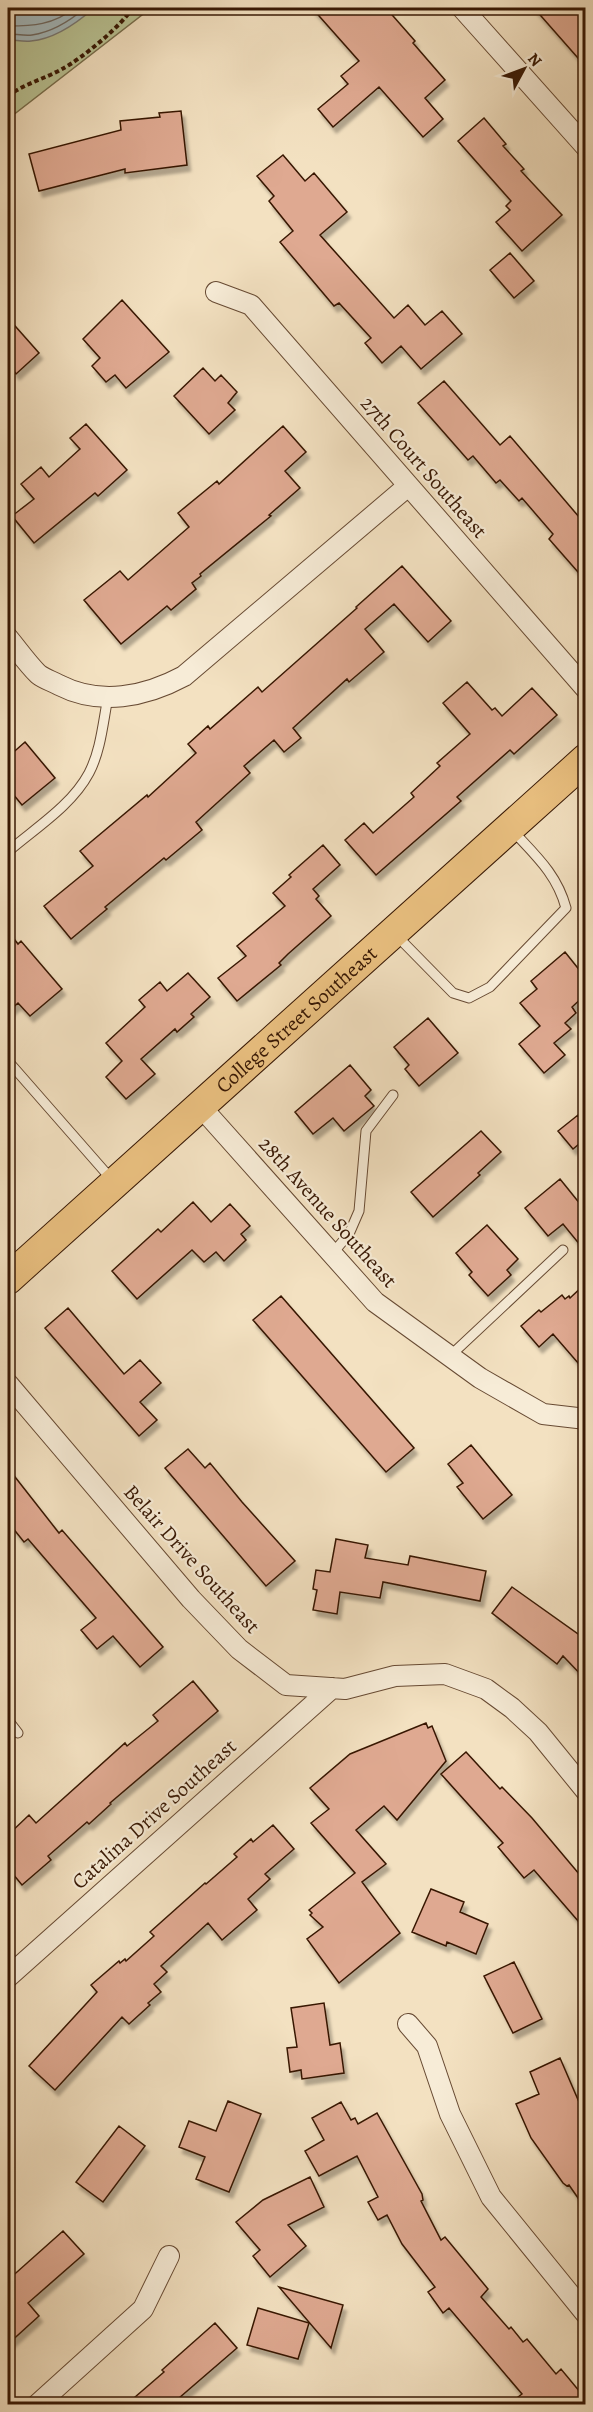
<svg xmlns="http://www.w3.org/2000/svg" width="593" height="2412" viewBox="0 0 593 2412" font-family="Alegreya,serif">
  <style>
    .green { fill: #b9c394; stroke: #786e4c; stroke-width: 1.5 }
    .water { fill: #a3babf; stroke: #787974; stroke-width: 1.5 }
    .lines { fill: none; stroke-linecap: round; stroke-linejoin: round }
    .shore { stroke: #6e6962; stroke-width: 1.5 }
    .building { fill: #dfa991; stroke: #381804; stroke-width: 1.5; filter: url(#shadow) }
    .lane-casing { stroke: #674a33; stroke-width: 11 }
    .street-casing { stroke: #674a33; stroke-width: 22 }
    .primary-casing { stroke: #381804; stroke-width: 32 }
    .path { stroke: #381804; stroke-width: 4; stroke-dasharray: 4.5 3; stroke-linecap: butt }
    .lane { stroke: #f7ecd7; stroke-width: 9 }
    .street { stroke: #f7ecd7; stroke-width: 20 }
    .primary { stroke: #eac080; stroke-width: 30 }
    .labels { text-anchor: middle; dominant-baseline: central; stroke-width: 4.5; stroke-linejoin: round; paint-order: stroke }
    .street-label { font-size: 21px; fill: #381804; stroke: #f7ecd7 }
  </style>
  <defs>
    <filter id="shadow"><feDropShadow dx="3.5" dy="6" stdDeviation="1.5" flood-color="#0004"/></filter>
  </defs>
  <rect width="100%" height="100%" fill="#f3e1c1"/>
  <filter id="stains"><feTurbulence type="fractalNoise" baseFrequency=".00333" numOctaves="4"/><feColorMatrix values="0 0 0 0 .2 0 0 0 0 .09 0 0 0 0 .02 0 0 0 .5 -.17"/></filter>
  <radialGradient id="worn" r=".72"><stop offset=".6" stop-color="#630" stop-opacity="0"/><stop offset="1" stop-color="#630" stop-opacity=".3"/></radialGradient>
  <!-- green -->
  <path class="green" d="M8,8H151L8,119Z"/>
  <!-- water -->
  <path class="water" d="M8,8H94C77,23 55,39 31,41C24,42 15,40 8,40Z"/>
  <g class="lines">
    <!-- shore -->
    <path class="shore" d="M8,26C32,26 54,25 74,8
      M8,34C15,34 25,36 32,35C52,32 71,20 85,8"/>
  </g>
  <!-- building -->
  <path class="building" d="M312,8H386L415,41L413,43L445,80L425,98L443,119L423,137L379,87L333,127L318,109L348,84L341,76L359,61Z
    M534,8H585V66Z
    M181,111L187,165L125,173V169L39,191L29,154L121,130L120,121L160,117L159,113Z
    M484,118L506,144L503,146L524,169L521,171L562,215L522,251L496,222L510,210L506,206L511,201L458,141Z
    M283,155L305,181L314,173L347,212L320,235L394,318L408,305L425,325L442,311L462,334L421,369L401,346L382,363L365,343L371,338L339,303L334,306L280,242L293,231L269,201L274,196L257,176Z
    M510,253L534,281L514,298L490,270Z
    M122,300L169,352L126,388L115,375L106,382L92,366L100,358L83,339Z
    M8,318L39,353L16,374L8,363Z
    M203,368L215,381L221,375L237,392L228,403L235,410L209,434L174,396Z
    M444,381L500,445L510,436L585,524V580L549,539L553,534L522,498L519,501L500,480L496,483L473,456L468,460L418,403Z
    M86,424L127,470L98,496L95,493L34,543L12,516L34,499L21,484L41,467L49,477L80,449L70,438Z
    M283,426L306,452L285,471L300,488L269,515L271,516L200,574L201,576L192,583L196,589L171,610L167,606L121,644L84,600L120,571L128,580L189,527L178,513L217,481L219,484Z
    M402,566L451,621L428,642L394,604L365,629L384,652L349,682L347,679L293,728L301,738L284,752L274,740L244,766L250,773L196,822L202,830L166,860L164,858L105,907L107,909L71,939L44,906L93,866L80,851L147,795L148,797L196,753L188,744L208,726L210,729L258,687L262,692L357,608L356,607Z
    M467,682L492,710L495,708L502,716L532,688L557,715L514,754L510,750L457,797L461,801L376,875L345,840L364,823L373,833L414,797L411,793L440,766L437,763L470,734L443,703Z
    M25,742L55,778L22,805L8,788V757Z
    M323,845L340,865L313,889L319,896L316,899L331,916L288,954L279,963L281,965L237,1001L218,978L246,956L237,946L285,906L273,893L291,877L289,875Z
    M8,931L18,944L21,941L62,989L30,1016L18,1003L8,1012Z
    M565,952L585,977V995L572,1007L576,1013L565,1023L571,1029L554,1043L565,1055L544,1073L519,1044L540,1026L520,1003L537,989L531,981Z
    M188,973L210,997L191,1014L194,1017L177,1032L175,1029L141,1059L155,1074L126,1099L106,1077L122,1061L106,1043L145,1007L139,1000L160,982L167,991Z
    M428,1018L458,1053L419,1086L405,1069L409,1065L394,1047Z
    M350,1065L371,1090L365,1096L374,1106L344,1131L333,1118L313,1134L295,1112Z
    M578,1115L585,1126V1139L573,1149L558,1131Z
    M481,1131L501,1152L478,1173L480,1175L433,1217L411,1192Z
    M560,1179L585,1210V1251L563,1224L548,1236L525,1208Z
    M193,1202L211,1222L230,1204L250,1226L241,1234L246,1240L224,1261L216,1252L204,1262L192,1250L137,1299L112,1271L158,1229L161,1232Z
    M487,1225L518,1259L507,1270L511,1275L488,1296L469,1275L472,1272L456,1253Z
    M585,1284V1371L553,1334L539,1347L521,1326L539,1310L541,1312L562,1295L565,1299L569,1296L570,1298Z
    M281,1296L414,1448L386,1472L253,1320Z
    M68,1308L124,1374L140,1360L161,1383L140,1402L157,1420L139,1436L45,1328Z
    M471,1445L512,1495L483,1519L457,1487L463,1483L448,1464Z
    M188,1449L205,1468L210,1463L242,1502L295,1561L266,1586L165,1468Z
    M8,1468L59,1533L62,1530L163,1647L140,1667L113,1636L97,1649L81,1630L96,1618L28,1539L24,1542L8,1522Z
    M336,1539L368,1545L365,1558L408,1565L410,1556L486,1571L480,1601L383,1582L380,1598L340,1592L337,1614L313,1610L317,1590L313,1589L316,1570L330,1572Z
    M512,1587L585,1639V1679L563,1656L557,1664L492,1613Z
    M193,1681L218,1711L110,1803L111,1804L89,1824L87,1822L48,1856L51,1860L22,1885L8,1868V1835L29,1815L36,1823L125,1743L127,1746L158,1721L153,1715Z
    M426,1723L428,1728L432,1726L446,1761L397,1820L384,1806L356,1830L386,1864L362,1882L400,1933L339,1983L307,1939L323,1927L310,1915L312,1913L309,1910L355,1873L311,1823L329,1809L310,1788L350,1754Z
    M466,1752L500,1789L502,1787L532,1818L585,1881V1929L534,1870L524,1878L498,1847L503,1843L441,1774Z
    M273,1825L294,1849L265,1874L270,1879L248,1899L257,1910L222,1940L208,1923L161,1966L167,1972L154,1984L161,1992L148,2003L150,2005L129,2024L122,2017L55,2090L29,2066L97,1992L91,1985L119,1961L120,1963L125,1959L126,1961L154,1936L150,1932L205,1883L206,1884L237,1857L234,1854L251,1839L253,1842Z
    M431,1889L464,1902L460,1912L488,1924L476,1954L447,1942L446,1946L412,1932Z
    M514,1962L542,2019L513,2033L484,1976Z
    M324,2003L330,2045L340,2043L344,2073L302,2079L301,2070L290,2072L287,2048L297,2047L291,2008Z
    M560,2058L585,2116V2208L569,2185L567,2186L563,2183L531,2138L516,2104L539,2094L530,2072Z
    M228,2101L261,2114L229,2192L196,2179L205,2157L179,2147L189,2121L216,2131Z
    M341,2102L351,2120L355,2118L358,2124L377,2113L422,2194L423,2200L421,2201L441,2240L445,2237L488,2289L481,2297L509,2329L511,2327L523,2342L527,2339L556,2374L561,2369L585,2398V2404H509L522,2394L449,2308L443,2313L428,2292L435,2287L402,2244L387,2215L378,2220L368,2202L378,2197L357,2156L319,2176L305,2151L324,2140L312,2118Z
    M119,2126L145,2146L103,2202L76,2182Z
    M310,2177L324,2207L288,2225L306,2246L270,2277L253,2256L260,2250L236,2222L263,2200Z
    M63,2231L84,2254L28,2303L39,2316L8,2344V2280Z
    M279,2287L343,2305L331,2348Z
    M258,2308L309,2323L298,2359L247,2345Z
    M215,2323L237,2348L172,2404H127L164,2372L162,2370Z"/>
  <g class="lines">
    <defs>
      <path id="lane" d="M10,850C37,827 72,805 89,773C101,750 103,722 108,697
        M395,934L453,993L469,998L490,987L566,908C557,874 535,855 512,830
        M8,1061L113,1181
        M332,1254L349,1234L359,1211L366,1131L393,1095
        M450,1356L563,1250
        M8,1720L18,1733"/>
      <path id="street" d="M462,8L586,147
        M216,292L251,305L586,689
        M8,638C18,650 27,663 38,674C44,679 52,681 59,685C100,706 145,697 184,676L408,486
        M201,1107L375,1302L480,1378L543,1414L586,1419
        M8,1384L191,1599L239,1649L286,1685L345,1689L395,1676L445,1674L486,1689L512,1708L538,1732L586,1791
        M8,1977L332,1688
        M408,2024L427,2046L450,2114L491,2197L586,2314
        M38,2404L143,2309L169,2256"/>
      <g id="primary">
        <path id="s1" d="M8,1279L586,759"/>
      </g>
    </defs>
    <!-- lane casing -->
    <use href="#lane" class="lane-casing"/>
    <!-- street casing -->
    <use href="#street" class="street-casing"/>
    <!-- primary casing -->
    <use href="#primary" class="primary-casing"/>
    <!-- path -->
    <path class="path" d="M8,96C24,84 44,79 62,69C80,60 123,25 132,8"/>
    <!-- lane -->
    <use href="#lane" class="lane"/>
    <!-- street -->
    <use href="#street" class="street"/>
    <!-- primary -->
    <use href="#primary" class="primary"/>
  </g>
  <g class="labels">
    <!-- street labels -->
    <g class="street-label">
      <text transform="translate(424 467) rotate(49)">27th Court Southeast</text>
      <text stroke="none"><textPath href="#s1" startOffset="388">College Street Southeast</textPath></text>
      <text transform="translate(328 1212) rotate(48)">28th Avenue Southeast</text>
      <text transform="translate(192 1559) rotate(48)">Belair Drive Southeast</text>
      <text transform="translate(154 1814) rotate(-42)">Catalina Drive Southeast</text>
    </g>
  </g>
  <!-- margin -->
  <rect width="593" height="2412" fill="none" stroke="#f3e1c1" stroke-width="30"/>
  <rect x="9" y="9" width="575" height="2394" fill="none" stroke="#381804" stroke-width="3"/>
  <rect x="15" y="15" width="563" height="2382" fill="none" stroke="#381804" stroke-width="1.5"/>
  <!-- north arrow -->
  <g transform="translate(524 69) rotate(49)" stroke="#f7ecd7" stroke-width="4.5" paint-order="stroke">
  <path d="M0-4.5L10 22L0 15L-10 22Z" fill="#381804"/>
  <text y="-9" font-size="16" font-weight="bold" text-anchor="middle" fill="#381804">N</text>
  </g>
  <rect width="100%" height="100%" filter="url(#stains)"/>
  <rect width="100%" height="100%" fill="url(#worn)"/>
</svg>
